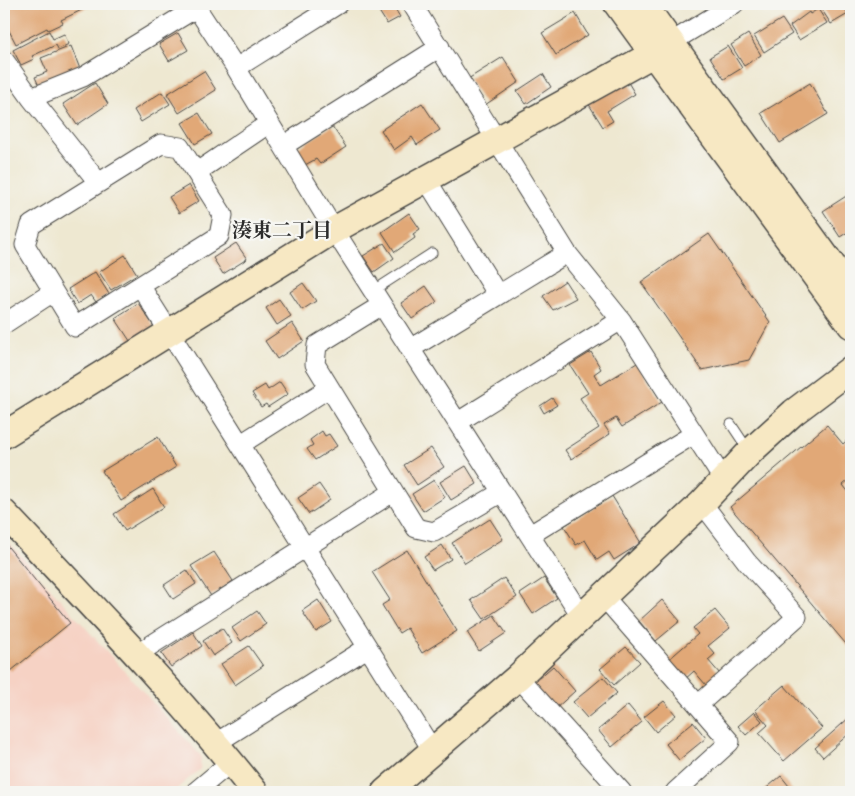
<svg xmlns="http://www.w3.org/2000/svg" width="855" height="796" viewBox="0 0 855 796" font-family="'Sorts Mill Goudy','Noto Serif JP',serif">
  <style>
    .built { fill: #f6d2c4 }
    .building { fill: #e1a877 }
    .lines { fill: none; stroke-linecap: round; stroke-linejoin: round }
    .lane-casing { stroke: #484744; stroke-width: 11 }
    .street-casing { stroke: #484744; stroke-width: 21 }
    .secondary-casing { stroke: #484744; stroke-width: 29 }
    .lane { stroke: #fff; stroke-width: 9 }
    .street { stroke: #fff; stroke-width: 19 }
    .secondary { stroke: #f7e8c3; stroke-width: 26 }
    .labels { text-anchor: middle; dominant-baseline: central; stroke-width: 4.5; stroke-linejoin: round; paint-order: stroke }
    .neighbourhood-label { font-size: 20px; font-weight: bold; fill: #2b2b2b; stroke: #f6f6f2 }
  </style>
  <rect width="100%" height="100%" fill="#f6f6f2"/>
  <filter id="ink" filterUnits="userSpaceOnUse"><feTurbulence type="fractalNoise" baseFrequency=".02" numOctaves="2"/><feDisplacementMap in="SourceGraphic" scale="10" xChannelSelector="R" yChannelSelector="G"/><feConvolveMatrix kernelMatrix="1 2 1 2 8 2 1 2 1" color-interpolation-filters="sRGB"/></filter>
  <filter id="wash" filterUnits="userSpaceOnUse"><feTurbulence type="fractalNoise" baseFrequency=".0096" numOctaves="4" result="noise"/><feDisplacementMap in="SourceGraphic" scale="20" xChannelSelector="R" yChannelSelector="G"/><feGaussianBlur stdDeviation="1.12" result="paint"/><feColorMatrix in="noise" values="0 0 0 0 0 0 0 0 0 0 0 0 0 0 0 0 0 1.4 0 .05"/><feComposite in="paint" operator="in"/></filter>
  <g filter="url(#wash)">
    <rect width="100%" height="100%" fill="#eee8d1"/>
    <!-- built -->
    <path class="built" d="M4,537L201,756L200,769L173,792H4Z"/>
    <g id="blocks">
      <!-- building -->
      <path class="building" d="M4,4H94L61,20L63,23L48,30L47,28L16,44L4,21Z
        M377,4H392L400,17L387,24L375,5Z
        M832,4H842L848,14L831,24L822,10Z
        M818,9L827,23L799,40L790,26L809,12L810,14Z
        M575,13L588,35L556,55L542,33Z
        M782,19L792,34L764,52L754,36Z
        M49,31L53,39L64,34L69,44L58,49L56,45L32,56L34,59L21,65L13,50Z
        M178,33L188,50L169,61L159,44Z
        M748,34L761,55L744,66L731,45Z
        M71,46L80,69L39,86L35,77L47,72L41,58Z
        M728,46L742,68L724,79L710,57Z
        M503,57L519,82L485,105L468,79Z
        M204,71L216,90L179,113L167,94Z
        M543,74L551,87L526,104L517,91Z
        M623,74L635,94L607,111L613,121L603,127L585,98Z
        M95,83L108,104L77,125L63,104Z
        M810,83L828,114L780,143L761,113Z
        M162,92L170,104L141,122L134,110Z
        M422,103L440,130L417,145L412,137L394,150L381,130Z
        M199,113L212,134L195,144L182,123Z
        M332,126L346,147L320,164L316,159L305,165L295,150Z
        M189,185L199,201L179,213L169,197Z
        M851,193V230L840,237L823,211Z
        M409,213L420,229L413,234L415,238L395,252L382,232Z
        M709,234L770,322L749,360L702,370L641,282Z
        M236,243L247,259L223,274L213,258Z
        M384,243L394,258L374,272L363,256Z
        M125,255L137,274L111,290L99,272Z
        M95,272L109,294L96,302L91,295L77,304L68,289Z
        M565,281L576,298L553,310L543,296Z
        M303,283L316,301L302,310L290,292Z
        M426,286L437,302L412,319L401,303Z
        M279,299L291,316L277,325L266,308Z
        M138,303L157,331L134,347L115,318Z
        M292,323L304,341L277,359L265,341Z
        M591,352L601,369L594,374L601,385L637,363L662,402L622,427L616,418L604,425L610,434L571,459L565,450L599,428L580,398L588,393L570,365Z
        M280,382L288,394L268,407L266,404L261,407L252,393L265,385L268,390Z
        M552,398L557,405L544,413L540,406Z
        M827,425L843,444L851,437V478L843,485L851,495V650L730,507Z
        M322,431L325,436L329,434L337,446L315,460L307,449L313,445L310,440Z
        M158,437L176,467L121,501L102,471Z
        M431,448L444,467L417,485L404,465Z
        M466,466L477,484L451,500L440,482Z
        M434,480L445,497L423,511L412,494Z
        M319,484L330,500L309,514L298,498Z
        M153,489L164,507L125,531L114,514Z
        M612,496L641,543L614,560L609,552L597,560L585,540L576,545L564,526Z
        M490,519L503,539L465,563L452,543Z
        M4,542L70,623L11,671L4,662Z
        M442,545L451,559L433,570L424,557Z
        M407,550L457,631L422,653L407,628L399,633L382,605L390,600L372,572Z
        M214,552L233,581L211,596L191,566Z
        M187,570L196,584L173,599L164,585Z
        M504,578L517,597L484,619L471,600Z
        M544,578L557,598L533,614L520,594Z
        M318,600L332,622L316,632L302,611Z
        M662,600L680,621L656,641L639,621Z
        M715,610L730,628L708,646L715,654L708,660L720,674L706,685L694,671L683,681L667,661L698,634L693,628Z
        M257,611L266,624L241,641L232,628Z
        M494,615L506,633L479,651L467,632Z
        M222,628L232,643L213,656L203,641Z
        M193,632L202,646L171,667L161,653Z
        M249,646L263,666L235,685L221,664Z
        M626,647L640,662L614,685L600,669Z
        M553,666L575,691L554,710L531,685Z
        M603,677L617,693L587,718L573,702Z
        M784,685L822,728L784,761L759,733L768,725L755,710Z
        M664,701L676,715L656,732L644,717Z
        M628,705L642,722L612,747L598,730Z
        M754,712L762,721L746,735L738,726Z
        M851,716V732L823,757L815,748Z
        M693,722L706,738L679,760L666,744Z
        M781,776L793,791L764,792L763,791Z
        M212,782L221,792H199Z"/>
    </g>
  </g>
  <g filter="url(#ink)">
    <use href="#blocks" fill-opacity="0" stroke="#484744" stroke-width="1"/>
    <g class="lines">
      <defs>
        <path id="lane" d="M373,291L432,253
          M731,424L749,451"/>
        <path id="street" d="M194,4L236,68L334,230L582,617
          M412,4L567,253L621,320L723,479
          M660,49L734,4
          M4,60L31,98L98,182
          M236,68L338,4
          M31,98L83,77L196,8
          M161,144L180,147L223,215L219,236L75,327L25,245L31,225Z
          M283,146L440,47
          M197,172L268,124
          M426,179L498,295
          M141,287L433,751
          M382,305L317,345L315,364L416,528L434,532L502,492
          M4,324L53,292
          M410,349L567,253
          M458,422L621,320
          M241,444L329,388
          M530,535L694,434
          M604,597L730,742L675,792
          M137,654L393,492
          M518,677L622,792
          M698,705L797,617L747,562L702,503
          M216,743L367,648
          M195,792L231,762"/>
        <path id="secondary" d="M617,4L851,325
          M643,4L851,291
          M4,435L334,230L653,54
          M4,513C90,604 177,694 255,792
          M385,792L518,677L702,503L750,452L794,412L851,369"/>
      </defs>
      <!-- lane casing -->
      <use href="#lane" class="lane-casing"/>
      <!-- street casing -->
      <use href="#street" class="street-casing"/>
      <!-- secondary casing -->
      <use href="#secondary" class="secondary-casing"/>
      <!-- lane -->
      <use href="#lane" class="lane"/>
      <!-- street -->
      <use href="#street" class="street"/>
      <!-- secondary -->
      <use href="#secondary" class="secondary"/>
    </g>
  </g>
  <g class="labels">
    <!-- neighbourhood labels -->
    <g class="neighbourhood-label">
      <text x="282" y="232">湊東二丁目</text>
    </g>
  </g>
  <!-- margin -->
  <rect width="855" height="796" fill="none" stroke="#f6f6f2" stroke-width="20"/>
</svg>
